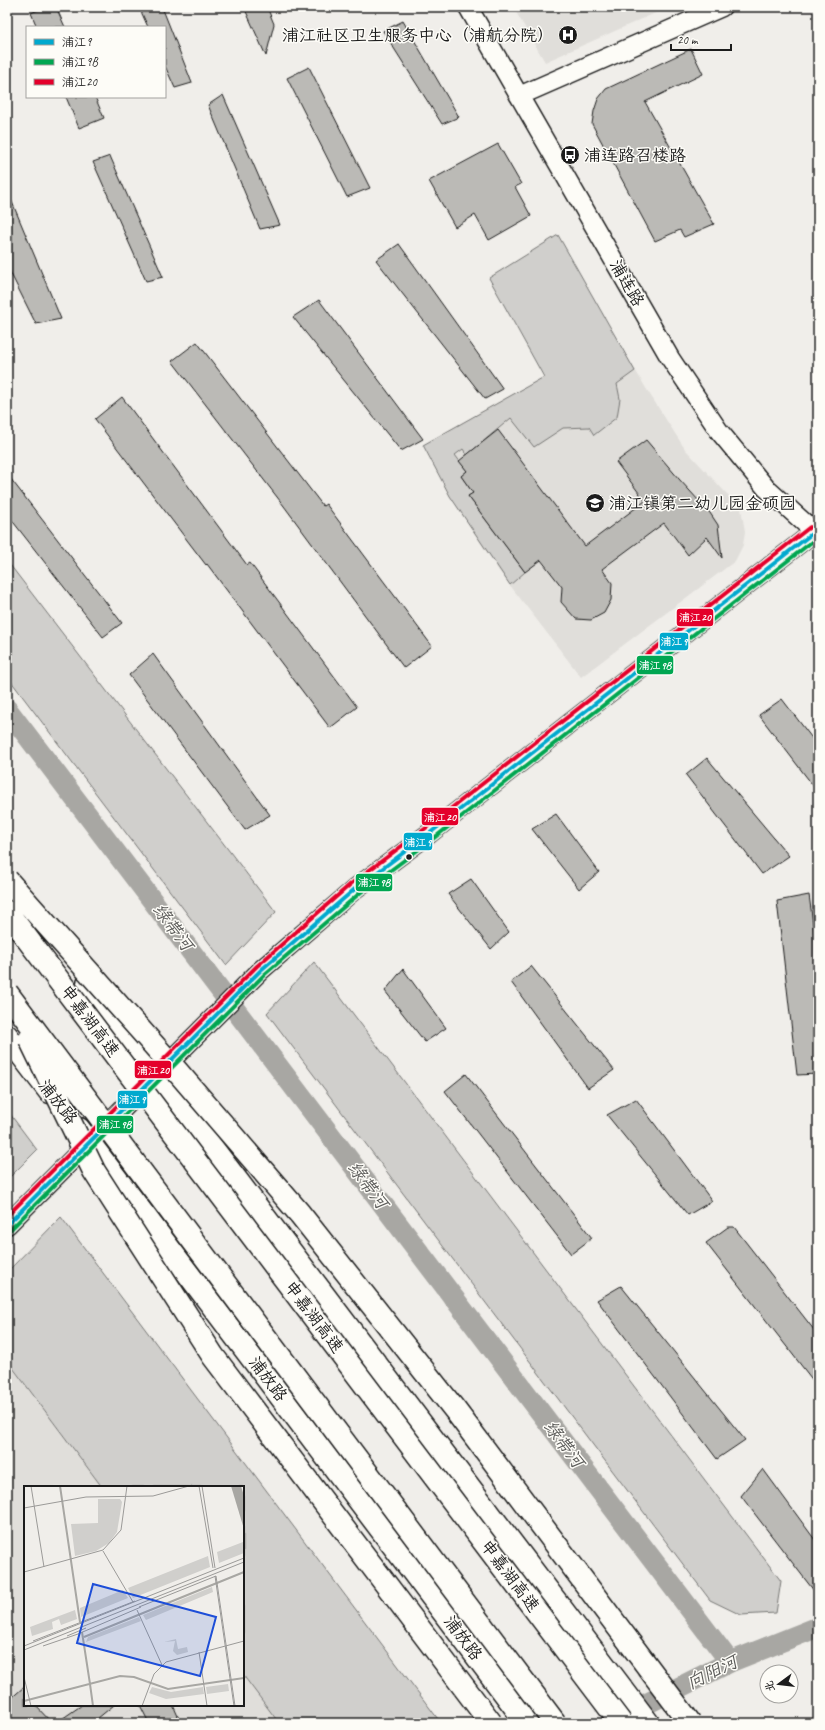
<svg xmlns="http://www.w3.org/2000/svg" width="825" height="1730" viewBox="0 0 825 1730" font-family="Caveat,'LXGW WenKai TC',sans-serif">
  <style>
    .built { fill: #e0deda }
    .green { fill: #d0cfcc; stroke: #767674 }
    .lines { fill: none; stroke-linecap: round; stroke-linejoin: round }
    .canal { stroke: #a8a7a3; stroke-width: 21 }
    .building { fill: #bbbab6; stroke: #1c1c1c }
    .street-casing { stroke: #1c1c1c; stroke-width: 21 }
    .secondary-casing { stroke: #1c1c1c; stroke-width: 25 }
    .street { stroke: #fdfcf7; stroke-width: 18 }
    .secondary { stroke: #fdfcf7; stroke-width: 22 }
    .highway-bridge-casing { stroke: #1c1c1c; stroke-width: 25; stroke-linecap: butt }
    .highway-bridge { stroke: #fdfcf7; stroke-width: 22 }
    .bus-1-casing { stroke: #fdfcf7; stroke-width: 7 }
    .bus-2-casing { stroke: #fdfcf7; stroke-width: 7 }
    .bus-3-casing { stroke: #fdfcf7; stroke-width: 7 }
    .bus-1 { stroke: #00a9ce; stroke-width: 4 }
    .bus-2 { stroke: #00a651; stroke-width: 4 }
    .bus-3 { stroke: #e4002b; stroke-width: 4 }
    .bus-dot { fill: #1c1c1c; stroke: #fdfcf7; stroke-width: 1.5 }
    .labels { text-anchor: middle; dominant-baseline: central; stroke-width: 3; stroke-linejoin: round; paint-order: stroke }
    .poi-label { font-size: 17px; fill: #1c1c1c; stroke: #fdfcf7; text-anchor: start }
    .street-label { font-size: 17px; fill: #1c1c1c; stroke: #fdfcf7 }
    .water-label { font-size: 18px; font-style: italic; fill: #5b5b59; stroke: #fdfcf7 }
    .inset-river { fill: none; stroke: #a8a7a3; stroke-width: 2 }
    .inset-road { fill: none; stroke: #9b9a98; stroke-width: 1 }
    .view { fill: #1d4ed8; fill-opacity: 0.15; stroke: #1d4ed8; stroke-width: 2 }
    .inset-edge { fill: none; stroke: #1c1c1c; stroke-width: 2 }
    .line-badge { stroke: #fdfcf7; stroke-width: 1.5 }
    .badge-label { font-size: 11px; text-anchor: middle; font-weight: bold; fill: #fff }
  </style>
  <rect width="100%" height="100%" fill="#f0eeea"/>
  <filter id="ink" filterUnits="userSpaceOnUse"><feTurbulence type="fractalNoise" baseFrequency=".025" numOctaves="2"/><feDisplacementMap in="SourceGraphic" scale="8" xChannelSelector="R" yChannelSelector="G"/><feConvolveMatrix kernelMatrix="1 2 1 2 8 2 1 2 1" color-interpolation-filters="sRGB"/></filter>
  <g filter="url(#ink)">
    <!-- built -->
    <path class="built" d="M513,7H669L545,62Z
      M614,334L647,390L685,449L741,509L745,531L743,545L735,561L581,677L499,571L450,496L423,445L544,377Z
      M7,1360L102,1487H25V1705H243V1675L279,1723H7Z"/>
    <!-- green -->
    <path class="green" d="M558,235L635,371L617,384L620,399L617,417L594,435L589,427L563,428L534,447L511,418L467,455L463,449L455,455L467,471L461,476L473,493L468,496L525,572L510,585L450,496L423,445L544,377L489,278Z
      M7,561L276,912L226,965L7,676Z
      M314,962L781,1581L776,1613L741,1615L710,1600L267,1013Z
      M7,1110L37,1150L7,1180Z
      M61,1217L441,1723H279L243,1675V1487H102L7,1360V1272Z"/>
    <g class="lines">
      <!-- canal -->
      <path class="canal" d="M7,709L730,1662
        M622,1716L730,1662L818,1627"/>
    </g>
    <!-- building -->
    <path class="building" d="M45,7H56L65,27H37L31,13Z
      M139,7H162L192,83L175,88L165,66V27H148Z
      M244,7H267L274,24L266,56Z
      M403,21L459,117L442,124L383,31Z
      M691,49L703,74L645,102L714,224L684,237L680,230L655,241L592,124L594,111L598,99L606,89Z
      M309,67L370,188L347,197L287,78Z
      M223,95L280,225L260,229L208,105Z
      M66,97H95L104,118L79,128Z
      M498,144L521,184L515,187L531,216L489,240L475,215L455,227L429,181Z
      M110,156L163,277L146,281L93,162Z
      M7,190L61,319L36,324L7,266Z
      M399,244L503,389L485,399L376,260Z
      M319,300L423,439L401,451L293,317Z
      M197,342L323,506L326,504L432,646L404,668L284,506L172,361Z
      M122,397L247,565L250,563L357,707L330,728L207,564L206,565L95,419Z
      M498,430L585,546L645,501L616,462L646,440L679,479L710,513L718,525L722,558L707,537L688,555L664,523L602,569L612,583L611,600L604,613L591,620L576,619L561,602L562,587L541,560L525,572L468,496L473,493L461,476L467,471L459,461Z
      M7,474L122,623L103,637L7,514Z
      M153,654L270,815L245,830L129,675Z
      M782,699L818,746V792L759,715Z
      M707,758L789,856L762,874L686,775Z
      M556,814L599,872L579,889L532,829Z
      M471,879L509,932L491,949L448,894Z
      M809,895L818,960V1074L797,1075L777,901Z
      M531,966L614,1070L588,1088L511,982Z
      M403,969L446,1028L425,1042L385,991Z
      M466,1074L592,1238L571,1254L445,1091Z
      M636,1099L712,1201L688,1215L607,1115Z
      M728,1227H734L818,1335V1387L706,1243Z
      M621,1286L745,1440L717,1459L597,1300Z
      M763,1469L818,1544V1596L741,1496Z
      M25,1686V1705H35L52,1723H7V1702Z
      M82,1705H114L92,1723H56Z
      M140,1705H173L181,1723H149Z"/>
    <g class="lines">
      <defs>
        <path id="street" d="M468,7L670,358L719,431L766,488L818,535
          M519,96L722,7
          M7,1225L261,970L356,888L430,833L814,532"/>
        <path id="secondary" d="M88,984L648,1723
          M7,1036L50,1092
          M79,1129L527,1723"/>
      </defs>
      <!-- street casing -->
      <use href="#street" class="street-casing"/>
      <!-- secondary casing -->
      <use href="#secondary" class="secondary-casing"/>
      <!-- street -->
      <use href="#street" class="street"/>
      <!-- secondary -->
      <use href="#secondary" class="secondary"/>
      <defs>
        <path id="highway-bridge" d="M7,880L176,1070L300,1214L455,1410L690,1723
          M7,912L621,1723
          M7,993L555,1723
          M30,1039L94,1171L213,1356L491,1723"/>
      </defs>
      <!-- highway-bridge casing -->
      <use href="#highway-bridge" class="highway-bridge-casing"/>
      <!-- highway-bridge -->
      <use href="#highway-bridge" class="highway-bridge"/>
      <defs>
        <path id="bus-1" d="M7,1225L261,970L356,888L430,833L814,532"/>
        <path id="bus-2" d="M11,1229L265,974L360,893L434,838L818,537"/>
        <path id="bus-3" d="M7,1216L257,966L352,883L426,828L810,527"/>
      </defs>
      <!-- bus-1 casing -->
      <use href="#bus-1" class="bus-1-casing"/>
      <!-- bus-2 casing -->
      <use href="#bus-2" class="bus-2-casing"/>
      <!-- bus-3 casing -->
      <use href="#bus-3" class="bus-3-casing"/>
      <!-- bus-1 -->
      <use href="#bus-1" class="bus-1"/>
      <!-- bus-2 -->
      <use href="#bus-2" class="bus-2"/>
      <!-- bus-3 -->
      <use href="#bus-3" class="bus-3"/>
    </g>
  </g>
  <!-- icons -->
  <defs>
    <symbol id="hospital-disc" viewBox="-11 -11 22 22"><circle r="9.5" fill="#1c1c1c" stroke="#fdfcf7"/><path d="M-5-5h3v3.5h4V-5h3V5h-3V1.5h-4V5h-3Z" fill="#fff"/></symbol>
    <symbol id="bus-disc" viewBox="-11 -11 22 22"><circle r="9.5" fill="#1c1c1c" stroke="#fdfcf7"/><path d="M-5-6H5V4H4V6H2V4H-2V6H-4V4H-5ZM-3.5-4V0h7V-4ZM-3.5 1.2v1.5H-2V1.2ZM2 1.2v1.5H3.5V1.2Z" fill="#fff"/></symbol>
    <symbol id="school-disc" viewBox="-11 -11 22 22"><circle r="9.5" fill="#1c1c1c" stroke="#fdfcf7"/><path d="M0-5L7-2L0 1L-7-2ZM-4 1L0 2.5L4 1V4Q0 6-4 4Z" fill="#fff"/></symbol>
  </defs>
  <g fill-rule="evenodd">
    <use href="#hospital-disc" x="557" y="24" width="22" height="22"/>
    <use href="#bus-disc" x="559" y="144" width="22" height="22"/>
    <use href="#school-disc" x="584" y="492" width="22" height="22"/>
  </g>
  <!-- markers -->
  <circle class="bus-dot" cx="409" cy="857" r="3.5"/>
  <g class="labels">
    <!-- poi labels -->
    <g class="poi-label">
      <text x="554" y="35" text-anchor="end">浦江社区卫生服务中心（浦航分院）</text>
      <text x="584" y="155">浦连路召楼路</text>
      <text x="609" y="503">浦江镇第二幼儿园金硕园</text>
    </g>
    <!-- street labels -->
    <g class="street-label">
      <text transform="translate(627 283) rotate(60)">浦连路</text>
      <text transform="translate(90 1021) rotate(53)">申嘉湖高速</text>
      <text transform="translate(58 1102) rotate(52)">浦放路</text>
      <text transform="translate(314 1317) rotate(53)">申嘉湖高速</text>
      <text transform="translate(268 1379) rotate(53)">浦放路</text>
      <text transform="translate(510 1576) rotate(53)">申嘉湖高速</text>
      <text transform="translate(463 1638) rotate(53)">浦放路</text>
    </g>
    <!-- water labels -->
    <g class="water-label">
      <text transform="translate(173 927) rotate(53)">绿带河</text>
      <text transform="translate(368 1185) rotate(53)">绿带河</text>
      <text transform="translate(564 1444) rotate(53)">绿带河</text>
      <text transform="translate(712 1672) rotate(-26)">向阳河</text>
    </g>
  </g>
  <!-- overview -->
  <g transform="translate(24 1486)">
    <rect width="220" height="220" fill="#f0eeea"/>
    <path d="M74,13H96L98,16L93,46L85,57L72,65L51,70L47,38L74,37ZM219,56L220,67L195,77L193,66ZM184,70L186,81L109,112L104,102ZM188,101L189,106L122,134L119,129ZM99,104L104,112L57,131L56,122ZM51,124L53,133L37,139L35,133L28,136L29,143L8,150L6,141ZM115,131L117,135L62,156L64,151ZM152,153L154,163L163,161L164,166L153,169L149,165L151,155L140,156ZM204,198L205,205L183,208L182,201ZM128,201L147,206L179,201L180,208L142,213L125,207Z" fill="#d0cfcc"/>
    <path d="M207,0H217L220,10V43Z" fill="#a8a7a3"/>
    <path class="inset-river" d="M36,0L56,136M58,146L66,198M60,151L220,86M66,198L69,220M0,215L96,190L110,191L144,203L220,192"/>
    <path class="inset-road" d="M7,0L20,81M175,0L189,82M178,0L191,82M0,22L62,11L129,10L165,0M79,65L109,116M0,86L79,64L97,44L103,0M191,90L210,220M192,90L211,220M115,121L192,90M113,124L138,179M43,150L62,142M9,155L111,115M0,160L220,72M19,160L54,148L117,121M0,164L220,76M175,166L183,220M0,191L7,220M118,220L130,188L142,176L220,155"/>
    <path class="view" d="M69,98L192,131L176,190L53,157Z"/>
    <rect width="220" height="220" class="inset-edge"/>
  </g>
  <g class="line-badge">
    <rect x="676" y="608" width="38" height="19" rx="4" fill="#e4002b"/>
    <rect x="659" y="632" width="30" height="19" rx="4" fill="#00a9ce"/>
    <rect x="636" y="655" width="38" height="20" rx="4" fill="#00a651"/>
    <rect x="421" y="807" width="38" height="19" rx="4" fill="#e4002b"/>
    <rect x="403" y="832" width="30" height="19" rx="4" fill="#00a9ce"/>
    <rect x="355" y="873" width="38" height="19" rx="4" fill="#00a651"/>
    <rect x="134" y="1060" width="38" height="19" rx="4" fill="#e4002b"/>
    <rect x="117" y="1090" width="31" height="19" rx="4" fill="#00a9ce"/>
    <rect x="96" y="1115" width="38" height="19" rx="4" fill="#00a651"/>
  </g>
  <g class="badge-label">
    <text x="695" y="621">浦江20</text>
    <text x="674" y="645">浦江9</text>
    <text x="655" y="669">浦江9B</text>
    <text x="440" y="821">浦江20</text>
    <text x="418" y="846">浦江9</text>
    <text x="374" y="886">浦江9B</text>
    <text x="153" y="1074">浦江20</text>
    <text x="132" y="1103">浦江9</text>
    <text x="115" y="1128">浦江9B</text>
  </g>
  <!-- margin -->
  <rect width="825" height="1730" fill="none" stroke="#fdfcf7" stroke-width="24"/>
  <rect x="12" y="12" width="801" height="1706" fill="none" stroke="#1c1c1c" stroke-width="1.5" filter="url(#ink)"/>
  <!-- legend -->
  <rect x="26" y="26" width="140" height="72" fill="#fdfcf7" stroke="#a3a29f"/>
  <rect x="34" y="39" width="20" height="6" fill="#00a9ce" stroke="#a3a29f"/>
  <text x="62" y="46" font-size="12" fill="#1c1c1c">浦江9</text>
  <rect x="34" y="59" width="20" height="6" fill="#00a651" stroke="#a3a29f"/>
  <text x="62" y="66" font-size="12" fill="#1c1c1c">浦江9B</text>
  <rect x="34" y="79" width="20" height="6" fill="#e4002b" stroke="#a3a29f"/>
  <text x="62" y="86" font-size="12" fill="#1c1c1c">浦江20</text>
  <!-- north arrow -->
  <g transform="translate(779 1684) rotate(255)"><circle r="19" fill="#fdfcf7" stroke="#a3a29f"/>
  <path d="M0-3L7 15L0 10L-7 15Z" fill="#1c1c1c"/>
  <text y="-6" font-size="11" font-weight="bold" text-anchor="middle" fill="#1c1c1c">北</text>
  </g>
  <!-- scale -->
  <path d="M671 44v6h60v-6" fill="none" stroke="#1c1c1c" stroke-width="2"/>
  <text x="677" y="44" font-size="12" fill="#1c1c1c" stroke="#fdfcf7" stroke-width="3" paint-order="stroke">20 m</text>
</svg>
